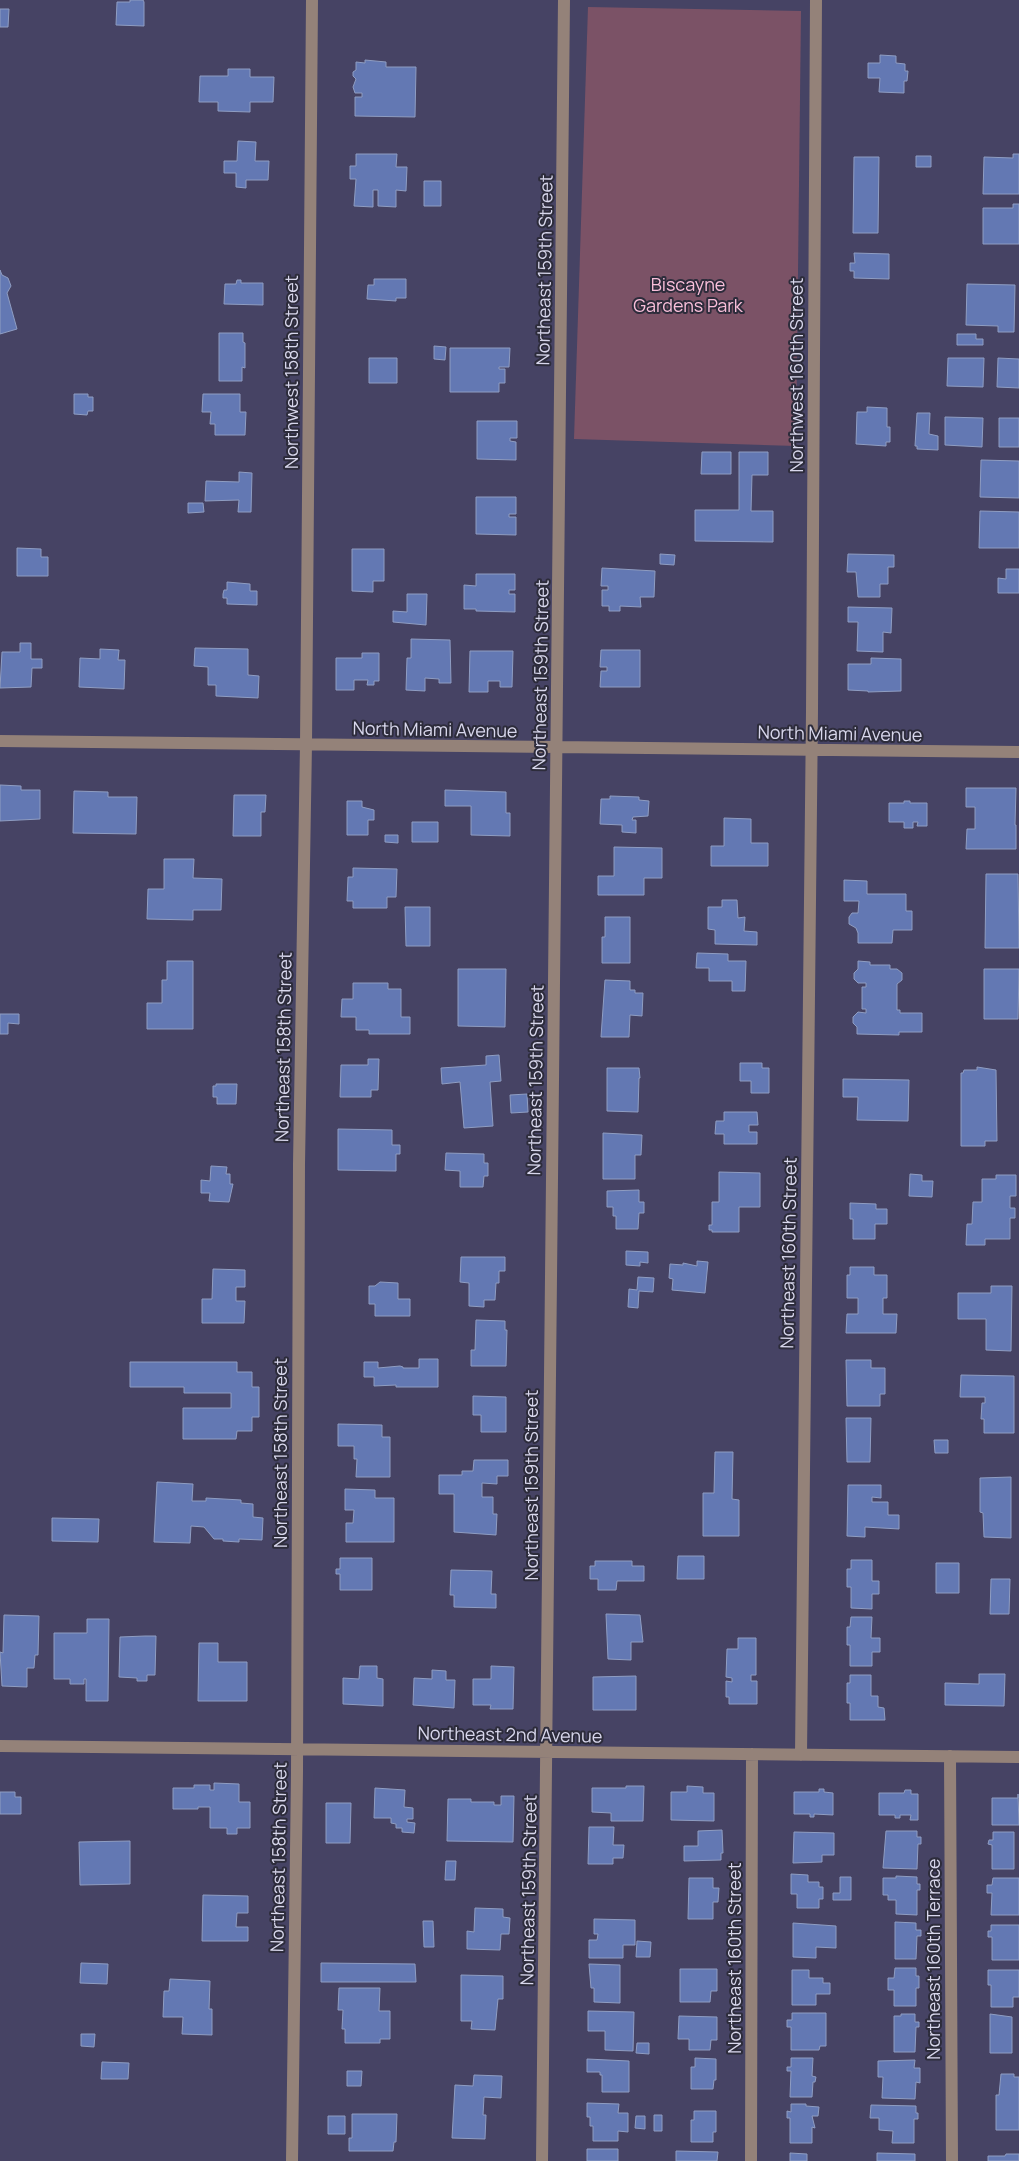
<svg xmlns="http://www.w3.org/2000/svg" width="1019" height="2161" viewBox="0 0 1019 2161" font-family="Manrope,sans-serif">
  <style>
    .green { fill: #7b5266 }
    .building { fill: #6378b3; stroke: #8f9dc2 }
    .lines { fill: none; stroke-linecap: round; stroke-linejoin: round }
    .minor { stroke: #948279; stroke-width: 12 }
    .labels { text-anchor: middle; dominant-baseline: central; stroke-width: 4; stroke-linejoin: round; paint-order: stroke }
    .street-label { font-size: 18px; fill: #d8d7ec; stroke: #2d2c3b }
    .park-label { font-size: 18px; fill: #f9bfda; stroke: #2d2c3b }
  </style>
  <rect width="100%" height="100%" fill="#464364"/>
  <!-- green -->
  <path class="green" d="M588,7L801,11L796,446L574,439Z"/>
  <!-- building -->
  <path class="building" d="M130,0H143L144,2V26L116,25L117,2H130Z
    M0,9H9L8,27H0Z
    M880,55L896,56V63L905,64V71H908L907,81H904V93L879,92L880,78H868V63H880Z
    M365,60L386,62V67H416L415,117L355,116V97H362V93H355L353,87L356,79L353,76V72L356,70V62L365,63Z
    M228,69H250V77H274L273,102H250V112L218,111V102H199L200,76H228Z
    M238,141L256,142L255,161H269L268,180H246V188L236,187V173H224V161H237Z
    M356,154H397L396,167H407L406,191L396,190V207L378,206V190H373V207L354,206L356,179H350V166H356Z
    M1013,154H1019V194H983L984,157L1013,158Z
    M916,156H931V167H916Z
    M854,157H879L878,233H853Z
    M424,181H441V206H424Z
    M1013,204H1019V244H983V208H1013Z
    M854,253L889,254V279L854,278V271H850V263H855Z
    M0,270L2,275L8,278L11,286L7,293L17,329L0,334Z
    M374,279H406V298H396V301L367,299L368,285H374Z
    M237,280H241V283H263V305L224,304L225,284H236Z
    M967,284L1015,285L1014,332H998V326L966,325Z
    M219,333H243V342L245,343V368L242,367V381H219Z
    M957,334H976V339H983V345H957Z
    M434,346L446,347L445,360L434,359Z
    M450,348H510L509,367H499V369H505V383H499V392H450Z
    M369,358H397V383H369Z
    M948,358H984L983,387L947,386Z
    M998,358L1019,359V388L997,387Z
    M74,394H88V397H93V411H88L87,415L74,414Z
    M203,394H240V412H246L245,435H215V424H210L211,412H202Z
    M867,407L887,408V427H890V442H886V446L856,444L857,412H867Z
    M917,413H930L929,434L938,436V450L917,449V446H915Z
    M945,417L983,418L982,447L945,445Z
    M999,418H1019V447H999Z
    M477,421H517V438H510V441L516,442V460L477,459Z
    M702,452H731V474H701Z
    M739,452H768V475H752L751,511H773V542L695,541V510H739Z
    M981,460L1019,461V498L980,497Z
    M239,472L252,473L251,512H238L239,500L205,501L206,481L239,482Z
    M476,497H516V514H509V517H516V535L476,534Z
    M188,503H203L204,512L188,513Z
    M980,511L1019,512V548H979Z
    M17,548L41,549V557H48V576H17Z
    M352,549H384V581H373V592L352,591Z
    M660,554L675,555L674,565L660,564Z
    M848,554L894,555V567H888V584H880V597H858L856,572H847Z
    M602,568L655,571L654,597H640L641,607L620,606V611H609V606H602V590H608V586H601Z
    M1006,569H1019V593H998V578L1006,579Z
    M476,574H515V590H509V594H515V612L476,611V609H464V585L476,586Z
    M227,582L250,584V591H257V605L227,604V598H223V594L224,590H227Z
    M407,594H427L426,625L393,622V611L407,612Z
    M848,607L892,608L891,633L883,632V652L857,651L858,622H848Z
    M411,639L450,640L451,683H439V679L425,678V691L406,690L407,658H411Z
    M20,643H31V659H42V668H32L31,687L0,688L2,652H20Z
    M195,648L248,649V675L259,676L258,698L216,696V685H208V667L194,666Z
    M100,649L119,650L118,660H125L124,689L79,687L80,658L100,659Z
    M601,650H640V687H600L601,671H607V667H600Z
    M470,651H513L512,687H500V681H488V692H469Z
    M362,653H379V681H374V685H367L368,680H354V690H336V658H362Z
    M871,658L901,659V691L868,692V691L848,690V664H871Z
    M0,785L21,786V790H40V819L0,821Z
    M966,788H1016L1015,825H1016V849H966L967,829H975V807H966Z
    M445,790L506,792V813H510V836L471,835V806H445Z
    M74,791L108,792V797H137L136,834L73,833Z
    M234,795H266L265,812H261V836H233Z
    M610,796L639,797V800L649,801L648,816L633,817L632,820H636V833L622,832V825L600,824L601,799H610Z
    M347,801H362V807L374,810V820H368V835H347Z
    M904,801H910V803H927V826H917L918,822H913V828H904V822H889V803H904Z
    M724,818L751,819V843H768V866H711V846H724Z
    M412,822H438V842H412Z
    M385,835H398V843L385,842Z
    M614,847L662,848V878H644V895H598V876H614Z
    M164,859H194L193,878L222,879L221,910H193V920L147,919L148,889H164Z
    M353,868L397,869L396,897H387V908H353V901H347L348,877H353Z
    M986,874H1018L1019,948H985Z
    M844,880L867,881V894H906V911H912V930H893L892,943H858V933L856,928L849,924V917L852,913H858L859,901H844Z
    M722,900H737L738,918L745,917L744,931L757,932V945L715,944V930L708,929V907H722Z
    M405,907H430V946H406Z
    M605,917H630V963H602V937H605Z
    M697,953L728,954V961H746L745,991H732V981H709V968H696Z
    M167,961H193V1029H147V1003H162V980H167Z
    M858,961L870,962V965H890V969H897L902,973V980L897,984V1010H900V1013H922V1032H899V1035L857,1034V1027L853,1023V1017L858,1012L866,1013V1009H862V987H866V983H858L854,979V973L858,969Z
    M458,969H506L505,1027L458,1026Z
    M984,969H1019L1018,1019H984Z
    M605,980L630,981V990H635V993H643L642,1016L630,1015L629,1037H601Z
    M353,983H388V989H401V1017H410V1034H369V1030H356V1017H341L342,999H353Z
    M0,1014H19V1024L8,1023V1034H0Z
    M499,1055L501,1081L490,1082L493,1126L464,1128L460,1082L442,1084L441,1068L486,1065V1056Z
    M368,1059H379L378,1090H371V1097H340L341,1065H368Z
    M740,1063H762V1068H769V1093H751V1081H740Z
    M977,1067L996,1070L997,1141H985V1146H961V1073H963L964,1070H977Z
    M607,1068H639L640,1078H639L638,1112L607,1111Z
    M843,1079L909,1080L908,1121L857,1120L858,1097H843Z
    M216,1084H237L236,1104H217V1097H213V1086H216Z
    M527,1094L528,1112L511,1113L510,1095Z
    M724,1112H757L758,1125H749V1132H757V1144H724V1134H715L716,1121H724Z
    M338,1129L392,1130V1145H400V1154H396V1171L338,1170Z
    M603,1133L642,1135L641,1155H635V1179H603Z
    M446,1153L484,1154V1163H488V1176H484L483,1187H460V1171L445,1170Z
    M211,1166L227,1167L226,1174H230V1184H233L229,1202L209,1201L210,1193H201V1180L210,1181Z
    M719,1172L760,1173V1207H739V1232H712V1230H709V1225H712V1202H719Z
    M910,1174L922,1175V1181H933L932,1197L909,1196Z
    M996,1175H1016V1196H1010V1208H1015V1218H1010V1239H985V1245H966L967,1224H972L973,1202H982V1179H996Z
    M639,1190V1202H644V1213H639L638,1229H616V1216H613V1207H607V1191Z
    M850,1203L876,1204V1209H887V1224H875V1239H853V1219H850Z
    M626,1251L648,1252V1263L640,1262V1266L626,1265Z
    M461,1257H505V1271H499V1283H496L495,1300H484V1307L469,1306V1283L460,1282Z
    M697,1261L708,1262L705,1293L672,1290L673,1279L669,1278L670,1264L683,1265V1263L697,1266Z
    M850,1267H874V1275H887V1298H883V1314H897L896,1333H846L847,1314H858V1298H847V1275H850Z
    M213,1269L245,1270V1287H236V1301H245L244,1323H202V1299H212Z
    M638,1277L654,1278L653,1292L639,1291L638,1308L628,1307L629,1289L637,1290Z
    M380,1282L398,1283V1299H410V1316H375V1304H369V1286H375Z
    M991,1286H1012L1011,1351L986,1350V1319H958V1293H991Z
    M476,1320L505,1321V1330H507L506,1366H471V1350H475Z
    M419,1359H438V1387H396V1385L374,1386V1377H364V1362H378V1368L400,1366L403,1367V1368H419Z
    M846,1360H871V1368H885V1394H880V1406H847Z
    M130,1362H237V1372H252V1387H259V1417H252V1431H237L236,1439H183V1408H231V1393H184V1387H130Z
    M961,1375L1014,1376V1433H984V1419H981L982,1403H985V1397H960Z
    M473,1396L506,1397V1432H481V1415H473Z
    M846,1418H871L870,1462H847Z
    M338,1424L382,1425V1437H390V1477H356L357,1459H354V1446H338Z
    M934,1440H948V1453H935Z
    M715,1452H733L732,1499L739,1500V1536H703V1493H714Z
    M474,1460H508V1476H497V1484L482,1483V1497H493V1514H497L496,1535L454,1532V1494H439V1475H462V1471H473Z
    M1011,1477V1538L984,1537L983,1513L980,1512V1478Z
    M157,1482L193,1484L192,1501H206V1498L241,1500V1503L253,1504V1517L263,1518L262,1540L239,1539V1542L223,1541V1539H214L204,1527L191,1526L190,1543L154,1542Z
    M848,1485H881V1498L872,1497V1502H888V1515H899V1529L865,1527V1537L847,1536Z
    M345,1489L375,1490V1498H394V1542H346V1523H353L354,1510H345Z
    M52,1518L99,1519L98,1542L52,1541Z
    M678,1556H704V1579H677Z
    M340,1558H372V1590H340V1574H336V1569H340Z
    M851,1560H872V1581H879V1594H872V1609L851,1608V1587H847V1569H851Z
    M595,1561H632V1566H644V1581H617L616,1590H598V1579H590V1566H595Z
    M936,1563H959V1593H936Z
    M451,1570L492,1571L491,1594H496V1608L454,1607V1595H450Z
    M991,1579H1010L1009,1614H990Z
    M606,1614L640,1615L643,1642H631V1660L608,1659Z
    M4,1615L39,1616L38,1655H35L34,1668H27V1687L2,1686L0,1652L3,1653Z
    M851,1617H872L871,1638H880V1652H872V1666H850V1645H847V1627H850Z
    M87,1619H109L108,1701H86V1679H84V1684H70V1679H54V1633H87Z
    M145,1636H156L155,1675H147V1681H137V1678L119,1677L120,1637Z
    M738,1638H756V1675H751V1681H757V1704H729V1697H726V1681L732,1682V1678L726,1677L727,1649H738Z
    M199,1643H218V1662H247V1701H198Z
    M360,1666H377V1678L383,1679V1706L343,1704V1678L359,1679Z
    M491,1666L514,1667L513,1709H490L491,1705H473V1679H491Z
    M432,1670L446,1671V1680H455L454,1708L413,1705L414,1678L432,1679Z
    M979,1674H1005L1004,1706L945,1705V1683L979,1684Z
    M850,1675H871V1696H878V1707L884,1708L885,1720H850V1703H847V1683H850Z
    M636,1676V1710H593V1677Z
    M214,1783L239,1784V1802H250V1828H237V1834H227V1828H210V1807H198V1809H173V1788H194V1785H210V1790H214Z
    M626,1786H644L643,1821H611V1813L592,1812V1788H626Z
    M687,1786L703,1787V1793H714V1821L671,1820V1792H687Z
    M375,1788L405,1790L404,1807L413,1808V1819H407V1822L415,1823L414,1833L402,1832V1828H396V1824L391,1823V1818H374Z
    M819,1789H824V1792L833,1793V1815L814,1814V1817H810V1814H794V1792H819Z
    M905,1790H911V1794H918V1820H910L911,1815H900V1818H895V1815H879V1793H904Z
    M0,1792H15V1797H21V1814H0Z
    M1018,1794L1019,1825H992V1798H1018Z
    M501,1796H514L513,1842L447,1841L448,1799H471V1802H494V1805H501Z
    M326,1803H351L350,1843H326Z
    M589,1827H614L613,1845H624L623,1858H613V1864H588Z
    M722,1830L723,1853H721V1860L684,1861V1846H698V1831Z
    M886,1831H917V1837H921V1844H918L917,1869L883,1868Z
    M794,1832L834,1833V1855H822V1862L793,1863Z
    M993,1832H1014V1869H992V1845L988,1844L989,1840H993Z
    M130,1841V1884L80,1885L79,1842Z
    M446,1861H456L455,1880H445Z
    M791,1874L808,1875V1882H819V1887H823V1899H819V1908H797V1894H791Z
    M896,1876L917,1877V1884H920V1890H917V1915L896,1914V1900H888V1895H883V1878H896Z
    M840,1877H851V1900H833V1893H840Z
    M689,1878H713V1888H719L718,1902H713V1919H688Z
    M993,1878H1019V1915H991L992,1893H987V1885H992Z
    M203,1895L248,1896V1913H237L236,1927H248V1941H202Z
    M475,1908L503,1909V1917L510,1918L509,1934H501L500,1950L467,1949V1931L474,1932Z
    M594,1919L635,1920V1945H623V1958H589V1940H597L598,1934H594Z
    M423,1921H433L434,1947H424Z
    M895,1922L916,1923V1930H921V1936H917L916,1959H895Z
    M793,1923L836,1926V1948L816,1947V1958L793,1957Z
    M991,1925H1019V1960H992V1937H988V1931H991Z
    M637,1941L651,1942L650,1957H636Z
    M81,1963L108,1964L107,1984L80,1983Z
    M321,1963L415,1964L416,1982H321Z
    M589,1964L620,1965V2003L594,2002V1988H591Z
    M895,1968H916V1976H919V1988H916V2006H894V1990H888V1978H894Z
    M680,1969H717V1991H711L710,2002H680Z
    M792,1970H809V1978H823V1983H830V1994H816V2005H792Z
    M988,1970H1019V1997H1013V2007H991V1985H988Z
    M461,1975L503,1976V1999H498L495,2030L471,2029L472,2021H461Z
    M170,1979L210,1981L209,2009H212V2035L182,2034L183,2017H163L164,1991H169Z
    M339,1988H380L379,2011H390V2039H380V2043H345V2029H342L343,2010H338Z
    M588,2011L634,2012L633,2051L605,2050V2031H588Z
    M792,2013H826V2046H820L819,2050H791V2027H787V2020H792Z
    M901,2014H915V2022H919V2027H916L915,2052H894V2016H901Z
    M990,2014L1012,2017V2053H990Z
    M679,2016L717,2017V2040H711L710,2050H689V2039H678Z
    M81,2034H95L94,2047L81,2046Z
    M637,2043H649V2054L636,2053Z
    M695,2058L716,2059V2080H714L713,2089H691V2067H695Z
    M791,2058H813L812,2076L816,2077L815,2082H813L812,2097H790L791,2071H787V2067H791Z
    M587,2059L629,2061V2092H602V2075H600V2072H587Z
    M915,2060L914,2068H920V2083L916,2082L915,2099L882,2098L883,2077H878V2061Z
    M102,2062L129,2063L128,2079H101Z
    M347,2071H362L361,2086H347Z
    M1001,2074H1014V2077H1019V2130H996V2095H999Z
    M474,2075L502,2076L501,2098L484,2097L483,2115H486L485,2139L452,2138L455,2085L473,2086Z
    M587,2103L619,2104L618,2113H628V2132L618,2131V2141H593V2126H590V2117H587Z
    M791,2104H806V2106L819,2107L818,2116H812L815,2128L812,2127V2143H790V2118H787V2111L791,2112Z
    M871,2105L916,2106V2113H918V2119H914V2143H892L893,2131L879,2130V2118H870Z
    M694,2111H716V2132H713V2142H691V2120H694Z
    M352,2114H397L396,2142H394L393,2151H349V2138H352Z
    M654,2115H662V2131H654Z
    M328,2116H345V2134H328Z
    M636,2116H645V2129L635,2128Z
    M587,2149H618V2161H587Z
    M676,2151L718,2152L717,2161H676Z
    M790,2153L807,2154V2161H790Z
    M877,2153L915,2154V2161H877Z
    M1006,2154H1019V2161H988V2156H1005Z"/>
  <g class="lines">
    <!-- minor -->
    <path class="minor" d="M0,741L1019,752
      M0,1746L1019,1757
      M801,1755L812,711L816,0
      M950,1756L952,2161
      M292,2161L297,1773L299,1164L306,744L312,0
      M542,2161L564,0
      M751,2161L752,1754"/>
  </g>
  <g class="labels">
    <!-- street labels -->
    <g class="street-label">
      <text transform="translate(544 270) rotate(-89)">Northeast 159th Street</text>
      <text transform="translate(291 372) rotate(-90)">Northwest 158th Street</text>
      <text transform="translate(796 375) rotate(-90)">Northwest 160th Street</text>
      <text transform="translate(540 675) rotate(-89)">Northeast 159th Street</text>
      <text transform="translate(435 729) rotate(1)">North Miami Avenue</text>
      <text transform="translate(840 733) rotate(1)">North Miami Avenue</text>
      <text transform="translate(283 1047) rotate(-89)">Northeast 158th Street</text>
      <text transform="translate(535 1080) rotate(-89)">Northeast 159th Street</text>
      <text transform="translate(788 1253) rotate(-89)">Northeast 160th Street</text>
      <text transform="translate(280 1453) rotate(-90)">Northeast 158th Street</text>
      <text transform="translate(531 1485) rotate(-90)">Northeast 159th Street</text>
      <text transform="translate(510 1734) rotate(1)">Northeast 2nd Avenue</text>
      <text transform="translate(278 1857) rotate(-89)">Northeast 158th Street</text>
      <text transform="translate(528 1890) rotate(-89)">Northeast 159th Street</text>
      <text transform="translate(734 1958) rotate(-90)">Northeast 160th Street</text>
      <text transform="translate(933 1959) rotate(-90)">Northeast 160th Terrace</text>
    </g>
    <!-- park labels -->
    <g class="park-label">
      <text x="688" y="284">Biscayne<tspan x="688" dy="21">Gardens Park</tspan></text>
    </g>
  </g>
</svg>
